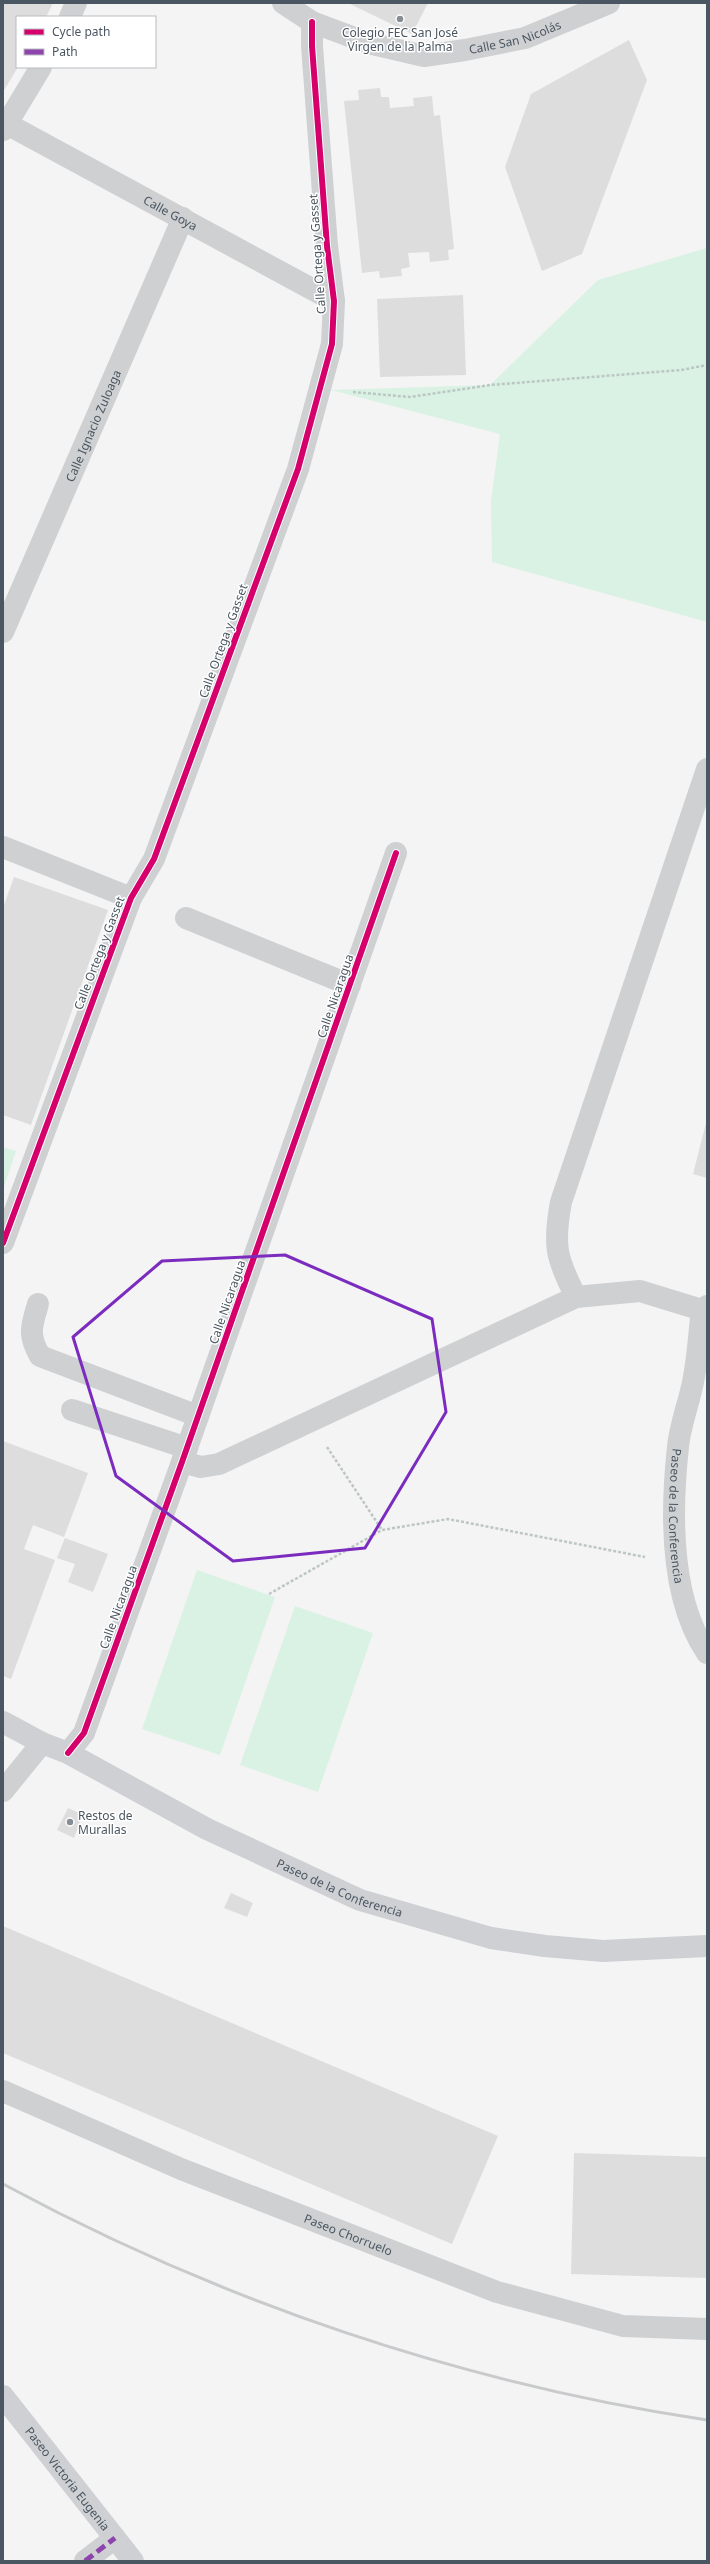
<svg xmlns="http://www.w3.org/2000/svg" width="710" height="2564" viewBox="0 0 710 2564" font-family="'Noto Sans',sans-serif">
  <style>
    .green { fill: #d9f2e3 }
    .building { fill: #ddddde }
    .lines { fill: none; stroke-linecap: round; stroke-linejoin: round }
    .path { stroke: #bcc7c4; stroke-width: 2.5; stroke-dasharray: 3 2; stroke-linecap: butt }
    .lane { stroke: #ced0d2; stroke-width: 22 }
    .street { stroke: #ced0d2; stroke-width: 22 }
    .secondary { stroke: #ced0d4; stroke-width: 22 }
    .rail { stroke: #c9cacc; stroke-width: 3 }
    .quiet { stroke: #8e44ad; stroke-width: 5; stroke-dasharray: 10 5; stroke-linecap: butt }
    .cycleway-casing { stroke: #fff; stroke-width: 8 }
    .cycleway { stroke: #d6006c; stroke-width: 6 }
    .marked { fill: none; stroke: #7b2cbf; stroke-width: 3; stroke-linejoin: round }
    .poi-dot { fill: #868d94; stroke: #fff; stroke-width: 1.5 }
    .labels { text-anchor: middle; dominant-baseline: central; stroke-width: 3; stroke-linejoin: round; paint-order: stroke }
    .poi-label { font-size: 12px; fill: #4a5661; stroke: #fff }
    .street-label { font-size: 12px; fill: #4a5661; stroke: #fff }
  </style>
  <rect width="100%" height="100%" fill="#f4f4f4"/>
  <!-- green -->
  <path class="green" d="M707,248V622L492,562L491,501L500,434L331,390L490,385L598,280Z
    M3,1147L16,1151L3,1190Z
    M197,1570L275,1597L220,1755L142,1729Z
    M295,1606L373,1633L318,1792L240,1765Z"/>
  <!-- building -->
  <path class="building" d="M3,3H53L46,17H17L18,67L3,92Z
    M348,3H428L412,34Z
    M629,40L647,80L582,254L542,271L505,167L531,94Z
    M380,88L381,97H389L390,108L414,106L413,98L432,96L434,116L440,115L454,249L448,250L449,260L430,262L429,252L408,253L410,267L401,269L402,276L380,278L379,271L362,273L344,101L359,100L358,90Z
    M463,295L466,375L380,377L377,299Z
    M14,877L108,910L31,1125L3,1115V908Z
    M706,1123H707V1178L693,1174Z
    M3,1441L88,1473L64,1537L33,1525L24,1549L55,1560L11,1679L3,1676Z
    M65,1538L108,1554L93,1592L68,1582L75,1564L57,1558Z
    M68,1808L83,1815L74,1838L57,1830Z
    M231,1893L253,1903L247,1917L224,1908Z
    M3,1926L498,2136L452,2244L3,2053Z
    M574,2153L707,2157V2278L571,2274Z"/>
  <g class="lines">
    <!-- path -->
    <path class="path" d="M353,392L410,397L490,385L681,370L707,365
      M327,1447L382,1530
      M269,1594L382,1530L448,1519L645,1557"/>
    <!-- lane -->
    <g class="lane">
      <path d="M186,918L350,985"/>
      <path d="M576,1297C556,1258 553,1245 561,1202L707,769"/>
      <path d="M38,1304C31,1327 28,1335 40,1356L198,1416"/>
      <path id="s1" d="M707,1306L702,1310C699,1333 698,1358 693,1382C689,1403 680,1425 678,1447C671,1511 669,1597 707,1653"/>
      <path d="M72,1410L187,1448"/>
      <path d="M182,1462L201,1467L219,1464L576,1297L640,1291L702,1310"/>
    </g>
    <!-- street -->
    <g class="street">
      <path id="s2" d="M283,3L312,22L368,43L424,56L465,50L525,38L609,3"/>
      <path d="M70,17L76,3"/>
      <path id="s3" d="M7,124L334,301"/>
      <path d="M3,130L41,67"/>
      <path id="s4" d="M3,632L183,218"/>
      <path d="M3,847L131,898"/>
      <path d="M3,1243L131,898L154,859L298,469L332,344L334,301L327,246L312,46V22"/>
      <path d="M68,1753L84,1733L182,1462L396,853"/>
      <path d="M3,1791L42,1743"/>
      <path id="s5" d="M3,2091L181,2169L497,2292L623,2326L707,2329"/>
      <path d="M85,2561L115,2538"/>
    </g>
    <!-- secondary -->
    <g class="secondary">
      <path id="s6" d="M3,1722L42,1743L68,1753L207,1829L360,1900L491,1938L545,1946L603,1951L707,1946"/>
      <path id="s7" d="M3,2396L133,2561"/>
    </g>
    <!-- rail -->
    <path class="rail" d="M3,2184C222,2302 461,2383 707,2420"/>
    <!-- quiet -->
    <path class="quiet" d="M85,2561L115,2538"/>
    <defs>
      <path id="cycleway" d="M3,1243L131,898L154,859L298,469L332,344L334,301L327,246L312,46V22
        M68,1753L84,1733L182,1462L396,853"/>
    </defs>
    <!-- cycleway casing -->
    <use href="#cycleway" class="cycleway-casing"/>
    <!-- cycleway -->
    <use href="#cycleway" class="cycleway"/>
  </g>
  <!-- marked area -->
  <path class="marked" d="M285,1255L432,1319L446,1412L365,1548L233,1561L116,1476L73,1337L162,1261Z"/>
  <!-- markers -->
  <g class="poi-dot">
    <circle cx="400" cy="19" r="4"/>
    <circle cx="70" cy="1822" r="4"/>
  </g>
  <g class="labels">
    <!-- poi labels -->
    <g class="poi-label">
      <text x="400" y="32">Colegio FEC San José<tspan x="400" dy="14">Virgen de la Palma</tspan></text>
      <text x="78" y="1815" text-anchor="start">Restos de<tspan x="78" dy="14">Murallas</tspan></text>
    </g>
    <!-- street labels -->
    <g class="street-label">
      <text stroke="none"><textPath href="#s2" startOffset="245">Calle San Nicolás</textPath></text>
      <text stroke="none"><textPath href="#s3" startOffset="186">Calle Goya</textPath></text>
      <text transform="translate(317 254) rotate(-94)">Calle Ortega y Gasset</text>
      <text stroke="none"><textPath href="#s4" startOffset="225">Calle Ignacio Zuloaga</textPath></text>
      <text transform="translate(223 641) rotate(-70)">Calle Ortega y Gasset</text>
      <text transform="translate(99 953) rotate(-69)">Calle Ortega y Gasset</text>
      <text transform="translate(335 996) rotate(-71)">Calle Nicaragua</text>
      <text transform="translate(227 1302) rotate(-71)">Calle Nicaragua</text>
      <text stroke="none"><textPath href="#s1" startOffset="215">Paseo de la Conferencia</textPath></text>
      <text transform="translate(118 1607) rotate(-70)">Calle Nicaragua</text>
      <text stroke="none"><textPath href="#s6" startOffset="376">Paseo de la Conferencia</textPath></text>
      <text stroke="none"><textPath href="#s5" startOffset="374">Paseo Chorruelo</textPath></text>
      <text stroke="none"><textPath href="#s7" startOffset="105">Paseo Victoria Eugenia</textPath></text>
    </g>
  </g>
  <!-- border -->
  <rect width="710" height="2564" fill="none" stroke="#4a5661" stroke-width="8"/>
  <!-- legend -->
  <rect x="16" y="16" width="140" height="52" fill="#ffffff" stroke="#b7bbc0"/>
  <rect x="24" y="29" width="20" height="6" fill="#d6006c" stroke="#b7bbc0"/>
  <text x="52" y="36" font-size="12" fill="#4a5661">Cycle path</text>
  <rect x="24" y="49" width="20" height="6" fill="#8e44ad" stroke="#b7bbc0"/>
  <text x="52" y="56" font-size="12" fill="#4a5661">Path</text>
</svg>
